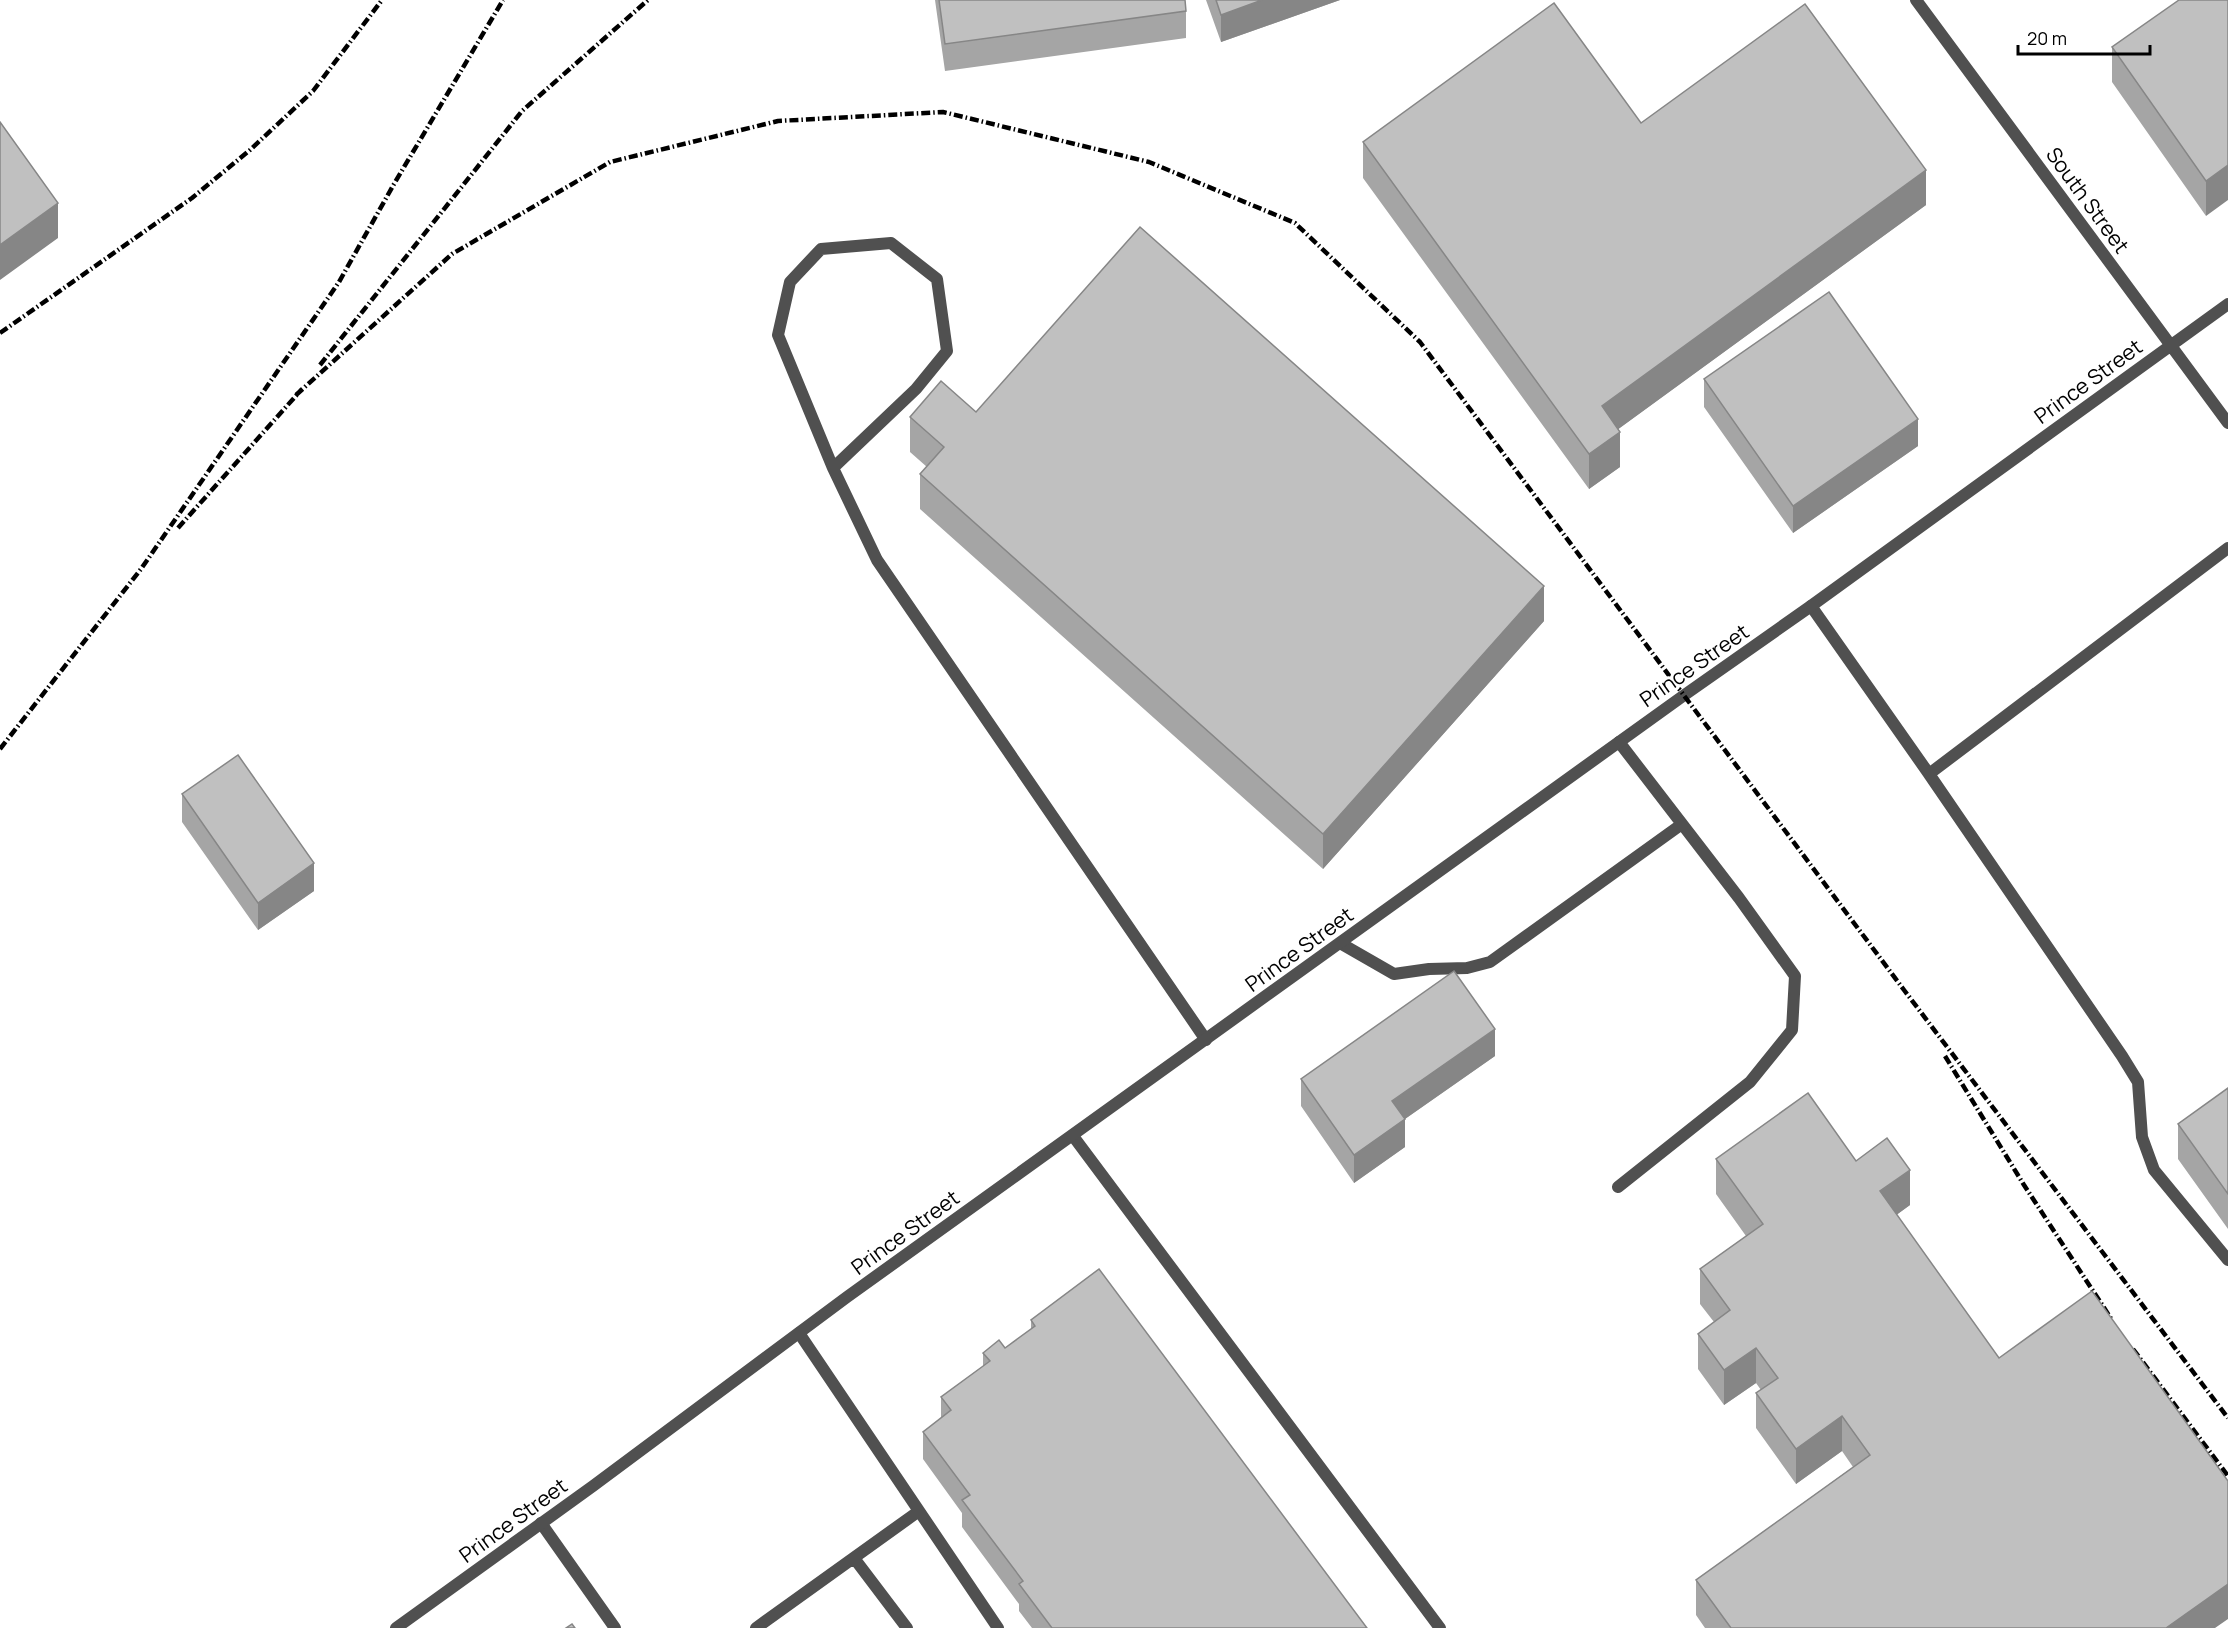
<svg xmlns="http://www.w3.org/2000/svg" width="2228" height="1628" viewBox="0 0 2228 1628" font-family="Manrope,sans-serif">
  <style>
    .lines { fill: none; stroke-linecap: round; stroke-linejoin: round }
    .service { stroke: #505050; stroke-width: 12 }
    .minor { stroke: #505050; stroke-width: 12 }
    .rail { stroke: #000; stroke-width: 4.5; stroke-dasharray: 9 3 1.5 3; stroke-linecap: butt }
    .wall { fill: #a5a5a5 }
    .shaded-wall { fill: #868686 }
    .building { fill: #c0c0c0; stroke: #868686; stroke-width: 1.5 }
    .labels { text-anchor: middle; dominant-baseline: central; stroke-width: 6; stroke-linejoin: round; paint-order: stroke }
    .street-label { font-size: 21px; fill: #000; stroke: #fff }
  </style>
  <rect width="100%" height="100%" fill="#fff"/>
  <g class="lines">
    <!-- service -->
    <path class="service" d="M833,468L916,389L947,351L937,279L891,243L821,249L790,282L778,335L833,468L877,560L1206,1040
      M1811,606L1929,774L2228,548
      M1929,774L2122,1056L2138,1082L2142,1137L2154,1170L2228,1260
      M1340,943L1394,974L1429,969L1467,968L1490,962L1682,824
      M1073,1136L1440,1628
      M1618,1187L1750,1082L1792,1030L1795,976L1739,898L1619,742
      M799,1333L998,1628
      M541,1523L615,1628
      M854,1558L907,1628
      M756,1628L919,1511"/>
    <!-- minor -->
    <path class="minor" d="M1916,0L2228,423
      M396,1628L593,1486L847,1297L1683,696L1811,606L2228,304"/>
    <!-- rail -->
    <path class="rail" d="M0,333L192,198L250,150L313,91L382,0
      M320,365L522,111L648,0
      M296,395L452,254L610,162L778,121L943,112L1149,162L1295,223L1420,342L1904,990L2228,1418
      M178,528L302,389
      M0,749L141,569L339,282L394,184L503,0
      M1945,1056L2024,1185L2112,1320
      M2133,1349L2228,1476"/>
  </g>
  <!-- wall -->
  <path class="wall" d="M935,0H1185L1186,11V38L945,71Z
    M1206,0H1340L1221,42Z
    M2228,0L2206,216L2112,82V47Z
    M1641,123L1926,205L1618,429L1620,467L1589,489L1363,178V142Z
    M1704,379L1918,446L1793,533L1704,407Z
    M976,412L1544,621L1323,869L920,509V474L927,467L910,452V417Z
    M182,794L314,891L258,930L182,822Z
    M1495,1056L1405,1119V1147L1354,1183L1301,1106V1079Z
    M2228,1088V1229L2178,1159V1124Z
    M1716,1159L1910,1205L1896,1215L1999,1358L2215,1628H1705L1696,1615V1580L1853,1467L1842,1451L1796,1484L1756,1428V1393L1761,1390L1756,1383L1724,1405L1698,1369V1334L1714,1322L1700,1304V1269L1746,1236L1716,1194Z
    M1031,1320L1367,1628H1032L1019,1611V1604L962,1527V1513L923,1459V1432L941,1418V1397L983,1366V1353L1005,1348L1031,1329Z"/>
  <!-- shaded-wall -->
  <path class="shaded-wall" d="M1262,0H1340L1221,42V15Z
    M2228,165V200L2206,216V181Z
    M1926,170V205L1602,441V406Z
    M58,203V238L0,280V245Z
    M1918,419V446L1793,533V506Z
    M1620,432V467L1589,489V454Z
    M1544,586V621L1323,869V834Z
    M314,863V891L258,930V903Z
    M1495,1029V1056L1392,1128V1101Z
    M1405,1119V1147L1354,1183V1155Z
    M1910,1170V1205L1880,1227V1191Z
    M1756,1348V1383L1724,1405V1370Z
    M1842,1416V1451L1796,1484V1449Z
    M2228,1584V1619L2215,1628H2166Z"/>
  <!-- building -->
  <path class="building" d="M939,0H1185L1186,11L945,44Z
    M1216,0H1262L1221,15Z
    M2179,0H2228V165L2206,181L2112,47Z
    M1554,3L1641,123L1805,4L1926,170L1602,406L1620,432L1589,454L1363,142Z
    M0,122L58,203L0,245Z
    M1140,227L1544,586L1323,834L920,474L944,447L910,417L941,381L976,412Z
    M1829,292L1918,419L1793,506L1704,379Z
    M238,755L314,863L258,903L182,794Z
    M1454,971L1495,1029L1392,1101L1405,1119L1354,1155L1301,1079Z
    M2228,1088V1194L2178,1124Z
    M1808,1093L1856,1161L1887,1138L1910,1170L1880,1191L1999,1358L2092,1291L2228,1481V1584L2166,1628H1731L1696,1580L1870,1455L1842,1416L1796,1449L1756,1393L1778,1378L1756,1348L1724,1370L1698,1334L1730,1310L1700,1269L1763,1224L1716,1159Z
    M1099,1269L1367,1628H1052L1019,1584L1023,1581L962,1500L970,1495L923,1432L951,1410L941,1397L990,1361L983,1353L999,1340L1005,1348L1035,1326L1031,1320Z
    M572,1624L575,1628H566Z"/>
  <g class="labels">
    <!-- street labels -->
    <g class="street-label">
      <text transform="translate(2088 200) rotate(54)">South Street</text>
      <text transform="translate(2088 381) rotate(-36)">Prince Street</text>
      <text transform="translate(1694 665) rotate(-35)">Prince Street</text>
      <text transform="translate(1299 949) rotate(-36)">Prince Street</text>
      <text transform="translate(905 1232) rotate(-36)">Prince Street</text>
      <text transform="translate(513 1520) rotate(-36)">Prince Street</text>
    </g>
  </g>
  <!-- scale -->
  <path d="M2018 45v9h132v-9" fill="none" stroke="#000000" stroke-width="3"/>
  <text x="2027" y="45" font-size="18" fill="#000000" stroke="#ffffff" stroke-width="4.5" paint-order="stroke">20 m</text>
</svg>
